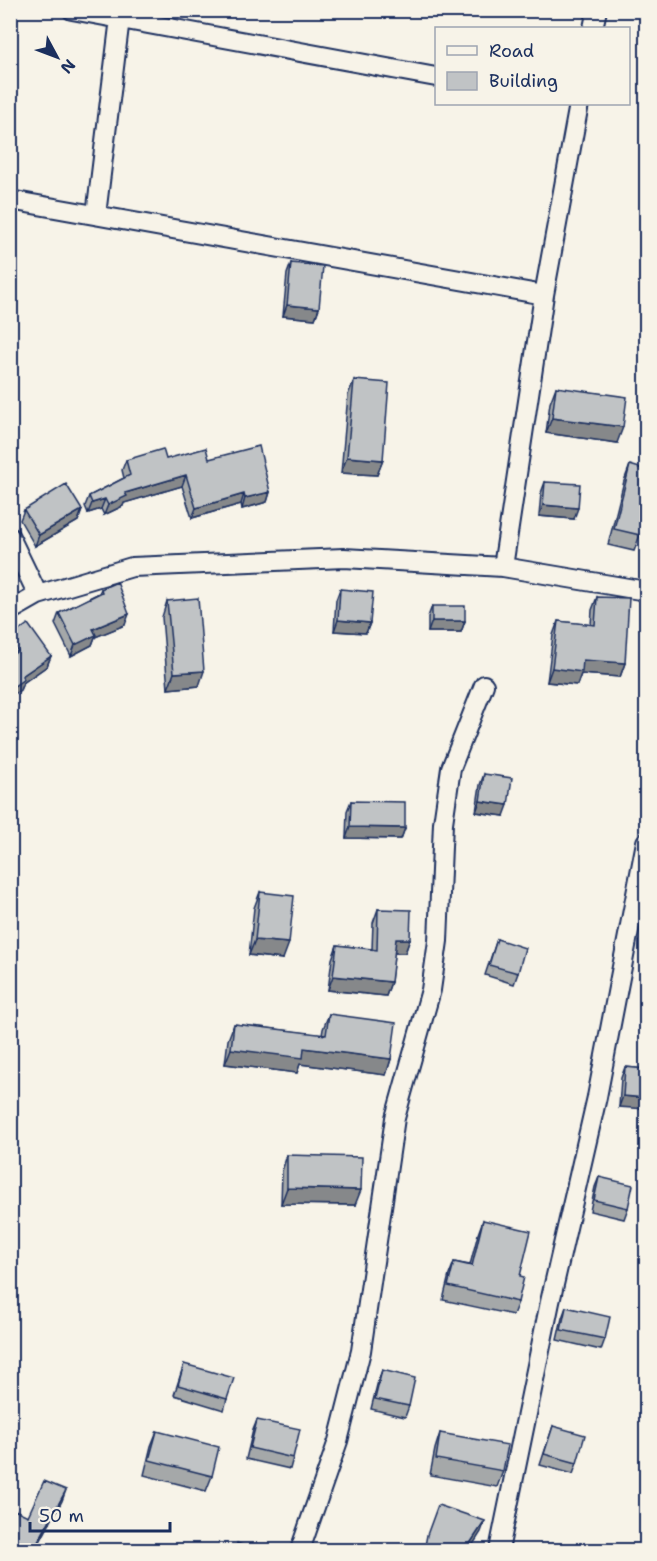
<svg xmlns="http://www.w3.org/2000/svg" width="657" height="1561" viewBox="0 0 657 1561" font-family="'Shantell Sans',sans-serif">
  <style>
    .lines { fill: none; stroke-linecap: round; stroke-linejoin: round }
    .street-casing { stroke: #1b2f5e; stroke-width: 22 }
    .street { stroke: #f7f3e8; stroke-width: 18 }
    .wall { fill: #a5a8a9; stroke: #1b2f5e; stroke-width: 1.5 }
    .shaded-wall { fill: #86888a; stroke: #1b2f5e; stroke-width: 1.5 }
    .building { fill: #c0c3c5; stroke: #1b2f5e; stroke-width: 1.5 }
  </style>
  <rect width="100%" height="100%" fill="#f7f3e8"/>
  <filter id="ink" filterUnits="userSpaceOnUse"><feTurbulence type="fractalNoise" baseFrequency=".0167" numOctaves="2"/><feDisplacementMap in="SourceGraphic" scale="12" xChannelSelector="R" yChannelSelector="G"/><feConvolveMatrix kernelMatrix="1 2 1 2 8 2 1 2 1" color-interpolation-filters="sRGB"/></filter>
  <g filter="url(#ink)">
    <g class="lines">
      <defs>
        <path id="street" d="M72,10L436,77
          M593,28L597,10
          M10,200L544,295L503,567
          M96,215L121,10
          M544,295L579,104
          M10,537L38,595
          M10,611L38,595L132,567L344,558L503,567L646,591
          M300,1550L338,1441L361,1351L395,1118L431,990L438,941L443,823L451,768L484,685
          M499,1550L550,1302L597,1097L646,842"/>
      </defs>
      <!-- street casing -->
      <use href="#street" class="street-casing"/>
      <!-- street -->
      <use href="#street" class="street"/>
    </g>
    <!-- wall -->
    <path class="wall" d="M291,263L319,308L315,319L283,316L287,274Z
      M354,380L383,460L377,475L341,473L348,395Z
      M556,387L617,443L546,433L550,403Z
      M209,459L270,492L267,502L242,509L241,504L192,518L182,486L124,503L123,506L104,515L101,509L88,513L85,506L89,496L124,478L122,470L126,460Z
      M630,465L640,535L634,551L608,545L624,481Z
      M545,482L574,519L539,516L541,493Z
      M24,510H82L78,521L35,546L20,520Z
      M101,589L125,625L95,637L92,645L71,656L55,624L59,613L99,593Z
      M340,589L370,623L366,633L334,631L336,600Z
      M597,597L625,663L620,677L581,674L577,685L547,682L553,635L558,621L591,625L592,610Z
      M167,601L199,686L168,689L162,617Z
      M432,606L465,621L461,632H428V617Z
      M10,637L51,656L47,666L23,683L20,690L10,697Z
      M484,774L504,816L476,812L480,785Z
      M351,801L405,828L401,839L346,838L347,811Z
      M260,892L283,959L249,955L254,908Z
      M378,909L410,939L405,953H394L391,982L386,996L328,990L332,959L337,945L372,949L373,923Z
      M497,939L518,973L514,984L485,975Z
      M329,1014L391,1059L386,1075L300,1064L297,1073L225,1064L228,1040L234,1024L322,1035L323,1029Z
      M625,1067L646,1069L619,1107L621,1078Z
      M287,1155L355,1205L281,1204L282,1171Z
      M599,1177L628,1208L624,1219L590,1211L595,1187Z
      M483,1220L518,1302L513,1315L443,1300L449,1275L454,1262L470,1265L478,1234Z
      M566,1307L605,1339L601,1350L557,1340L562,1318Z
      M184,1364L227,1399L224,1410L174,1395Z
      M382,1370L409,1406L405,1417L371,1409L378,1381Z
      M257,1420L293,1458L290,1469L246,1459L253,1430Z
      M553,1426L577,1463L573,1474L540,1465Z
      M157,1431L212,1476L206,1491L144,1475L151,1446Z
      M440,1433L503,1471L497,1487L430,1475L435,1449Z"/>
    <!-- shaded-wall -->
    <path class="shaded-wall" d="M287,305L319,308L315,319L283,316Z
      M552,418L623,427L617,443L546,433Z
      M347,457L383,460L377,475L341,473Z
      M186,475L182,486L124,503L123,506L104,515L108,505L125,493Z
      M270,492L267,502L242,509L245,498Z
      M244,494L241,504L192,518L196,508Z
      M105,499L101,509L88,513L92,503Z
      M543,505L578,508L574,519L539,516Z
      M82,510L78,521L35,546L39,535Z
      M129,614L125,625L95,637L92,645L71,656L75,645L93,629Z
      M338,620L370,623L366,633L334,631Z
      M432,621H465L461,632H428Z
      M51,656L47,666L23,683L20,690L10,697V689L22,676Z
      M583,660L625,663L620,677L581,674L577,685L547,682L552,668Z
      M204,671L199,686L168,689L174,673Z
      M480,801L508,805L504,816L476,812Z
      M350,827L405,828L401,839L346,838Z
      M396,939H410L405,953H391Z
      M255,940L289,943L283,959L249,955Z
      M333,976L391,982L386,996L328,990Z
      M304,1048L391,1059L386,1075L300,1064L297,1073L225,1064L231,1049Z
      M623,1096L646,1098V1109L619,1107Z
      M287,1188L361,1190L355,1205L281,1204Z
      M66,1490L62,1501L35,1551H33Z
      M485,1521L481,1532L469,1551H465Z"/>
    <!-- building -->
    <path class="building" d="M291,263L323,266L319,308L287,305Z
      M354,380L389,383L383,460L347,457Z
      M556,387L627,397L623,427L552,418Z
      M259,446L270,492L245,498L244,494L196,508L186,475L125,493L127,496L108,505L105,499L92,503L89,496L130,475L126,460L163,449L166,459L206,448L209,459Z
      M630,465L646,470V509L640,535L614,529Z
      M545,482L580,484L578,508L543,505Z
      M66,484L82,510L39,535L24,510Z
      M117,582L129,614L93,629L96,635L75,645L59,613L102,592L101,589Z
      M340,589L373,592L370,623L338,620Z
      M597,597L629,598L625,663L583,660L582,672L552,668L558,621L595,625Z
      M198,598L204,671L174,673L167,601Z
      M432,606H465V621H432Z
      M28,624L51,656L22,676L24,679L10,689V656L18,651L10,641V637Z
      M484,774L512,778L508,805L480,801Z
      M351,801L405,802V828L350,827Z
      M260,892L294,896L289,943L255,940Z
      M378,909L411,910L410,939H396L391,982L333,976L337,945L377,950Z
      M497,939L525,948L518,973L489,965Z
      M329,1014L396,1023L391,1059L304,1048L303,1058L231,1049L234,1024L326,1035Z
      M625,1067L646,1069V1098L623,1096Z
      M287,1155L362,1157L361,1190L287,1188Z
      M599,1177L633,1185L628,1208L594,1200Z
      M483,1220L531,1231L520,1276L524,1277L518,1302L448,1286L454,1262L472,1266Z
      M566,1307L610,1317L605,1339L561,1330Z
      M184,1364L234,1378L227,1399L178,1385Z
      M382,1370L415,1378L409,1406L375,1399Z
      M257,1420L300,1429L293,1458L250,1448Z
      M553,1426L585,1435L577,1463L544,1454Z
      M157,1431L219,1447L212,1476L149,1460Z
      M440,1433L508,1445L503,1471L436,1459Z
      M44,1481L66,1490L33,1551H15L10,1548V1518L15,1510L28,1516Z
      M438,1505L485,1521L465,1551H424L427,1535Z
      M237,1543L260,1551H235Z"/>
  </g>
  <!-- margin -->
  <rect width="657" height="1561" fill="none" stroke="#f7f3e8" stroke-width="36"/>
  <rect x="18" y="18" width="621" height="1525" fill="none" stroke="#1b2f5e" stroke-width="2" filter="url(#ink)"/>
  <!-- legend -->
  <rect x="435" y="27" width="195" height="78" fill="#f7f3e8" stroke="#9fa5b1" stroke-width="1.5"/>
  <rect x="447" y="46" width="30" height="9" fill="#f7f3e8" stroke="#9fa5b1" stroke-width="1.5"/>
  <text x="489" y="57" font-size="18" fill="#1b2f5e">Road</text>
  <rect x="447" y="72" width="30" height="18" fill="#c0c3c5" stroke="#9fa5b1" stroke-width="1.5"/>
  <text x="489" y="87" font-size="18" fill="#1b2f5e">Building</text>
  <!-- north arrow -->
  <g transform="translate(57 57) rotate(131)" stroke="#f7f3e8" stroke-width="4.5" paint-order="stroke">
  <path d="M0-4.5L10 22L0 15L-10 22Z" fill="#1b2f5e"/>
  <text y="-9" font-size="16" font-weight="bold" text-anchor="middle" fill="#1b2f5e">N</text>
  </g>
  <!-- scale -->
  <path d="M30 1522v9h140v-9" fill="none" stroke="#1b2f5e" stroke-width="3"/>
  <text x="39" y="1522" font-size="18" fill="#1b2f5e" stroke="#f7f3e8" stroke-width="4.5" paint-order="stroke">50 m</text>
</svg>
